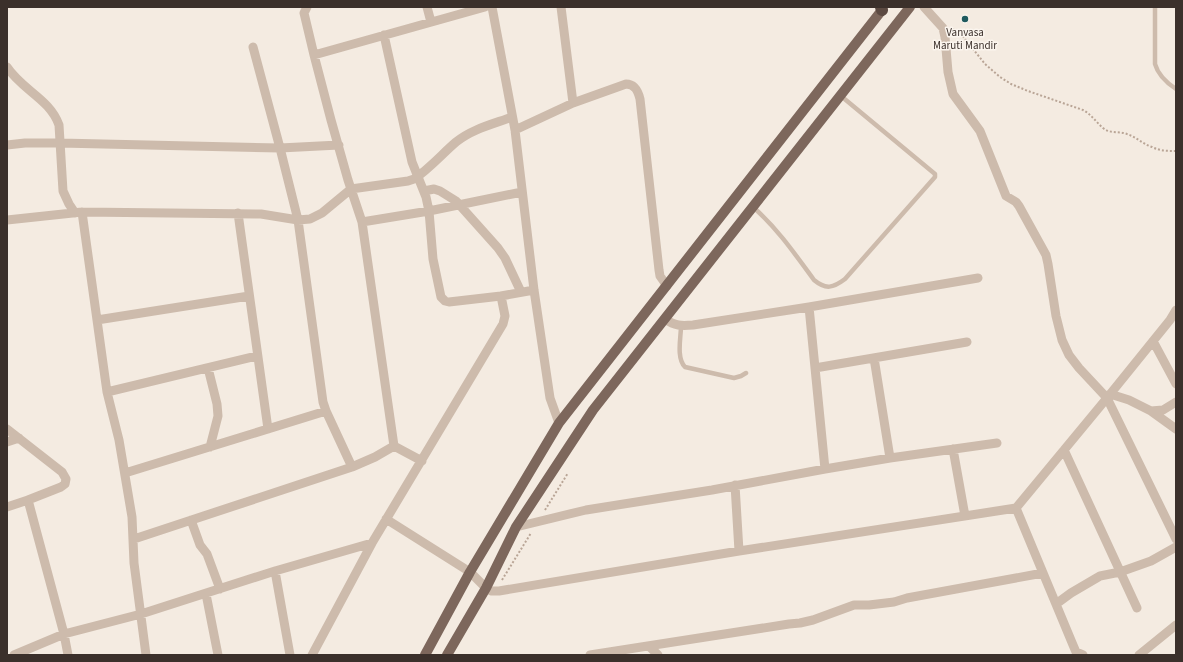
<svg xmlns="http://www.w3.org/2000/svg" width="1183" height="662" viewBox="0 0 1183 662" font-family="'Source Sans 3',sans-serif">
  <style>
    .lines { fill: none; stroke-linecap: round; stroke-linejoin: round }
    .path { stroke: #b9a596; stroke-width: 2; stroke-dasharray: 2 2; stroke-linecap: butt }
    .lane { stroke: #cdbbac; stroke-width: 4.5 }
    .street { stroke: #cdbbac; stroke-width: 9 }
    .primary { stroke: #7d675c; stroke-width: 10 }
    .highway { stroke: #5c4a42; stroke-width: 12 }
    .poi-dot { fill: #1f5a5e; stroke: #fbf5ee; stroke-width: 1.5 }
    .labels { text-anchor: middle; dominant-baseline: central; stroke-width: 3; stroke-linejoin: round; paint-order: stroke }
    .poi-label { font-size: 11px; fill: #3b302b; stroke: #fbf5ee }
  </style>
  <rect width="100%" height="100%" fill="#f4ebe1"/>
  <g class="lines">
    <!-- path -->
    <path class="path" d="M953,29L961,34L985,64L1000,77L1011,84L1028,91L1083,110C1091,114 1096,122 1103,128C1110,134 1119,131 1127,134C1136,137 1143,144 1152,147C1160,151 1168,151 1176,151
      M545,510L568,473
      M502,580L531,533"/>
    <!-- lane -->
    <path class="lane" d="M1155,7V64C1158,75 1167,83 1176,89
      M753,207C777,228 795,254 814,280C826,290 833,288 845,279L935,177V174L841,96
      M681,326C681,337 676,358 685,367L734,378L741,376L746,373"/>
    <!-- street -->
    <path class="street" d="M307,7L304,13L314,55L331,120L348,180L362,222L394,446L422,461
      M427,7L431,22
      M492,7L515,130L534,290L550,398L559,423
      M561,7L573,103
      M924,7L943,28L945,37L948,72L953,94L980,131L1006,196L1016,202L1019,206L1046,255L1048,264L1056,316L1062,340L1069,355L1079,368L1107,398L1176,539
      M384,35L412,162L426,197L429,211L433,259L441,297L445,301L449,302L501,296
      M253,47L280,148L298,220L323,402L326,411L352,467
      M314,55L485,7
      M7,67C22,90 50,99 59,125L63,191L69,204L75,213
      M515,130L573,103L626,84C635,84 638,91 640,99L659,270L660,276L667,286
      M7,145L25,143H60L280,148L339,145
      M424,191L434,189L440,191L456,201L498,248L505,258L521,292
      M82,212L107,392L119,440L132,517L134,563L146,655
      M238,213L268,429
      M7,220L82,212L261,214L298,220L310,219L322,213L351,189L408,181L414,179C429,169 442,154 456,142C472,129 493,124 512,117
      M362,222L429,211L522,192
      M809,307L825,469
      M665,319C675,326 681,326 693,325L809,307L978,278
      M97,320L249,296
      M1153,341L1176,384
      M874,358L890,458
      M208,368L217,404L218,416L210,447
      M815,368L967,342
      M107,392L257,356
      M1110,394L1129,400L1151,411L1176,429
      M1151,411L1163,410L1176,402
      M7,429L62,472L66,479L65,484L61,487L28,500L64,634L68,655
      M7,442L19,438
      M953,449L965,516
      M1064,450L1137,608
      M125,473L326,411
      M735,485L739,551
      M7,507L28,500
      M386,519L470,572L486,588L491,591H499L739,551L1016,508
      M191,520L200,545L207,554L220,589
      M516,527L586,510L712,490L825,469L890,458L997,443
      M134,539L352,467L375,457L394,446
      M275,571L290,655
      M206,594L218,655
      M1056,604L1071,593L1100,576L1120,572L1151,561L1176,547
      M649,646L658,655
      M14,655L64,634L141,614L275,571L372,543
      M312,655L372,543L503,324L505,316L501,296L534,290
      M590,655L789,624L800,623L813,620L854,605H869L894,602L907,598L1043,573
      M1083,655L1076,652L1073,645L1016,508L1107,398L1170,320L1176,310
      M1139,655L1176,625"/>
    <!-- primary -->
    <path class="primary" d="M425,655L470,572L559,423L882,10
      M447,655L486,588L516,527L593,410L910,7"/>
    <!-- highway -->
    <path class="highway" d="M881,7L882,10"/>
  </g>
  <!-- markers -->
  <circle class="poi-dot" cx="965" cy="19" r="4"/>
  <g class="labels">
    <!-- poi labels -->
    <g class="poi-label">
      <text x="965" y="32">Vanvasa<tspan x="965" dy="13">Maruti Mandir</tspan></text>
    </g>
  </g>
  <!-- border -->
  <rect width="1183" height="662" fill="none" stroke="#3b302b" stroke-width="16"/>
</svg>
